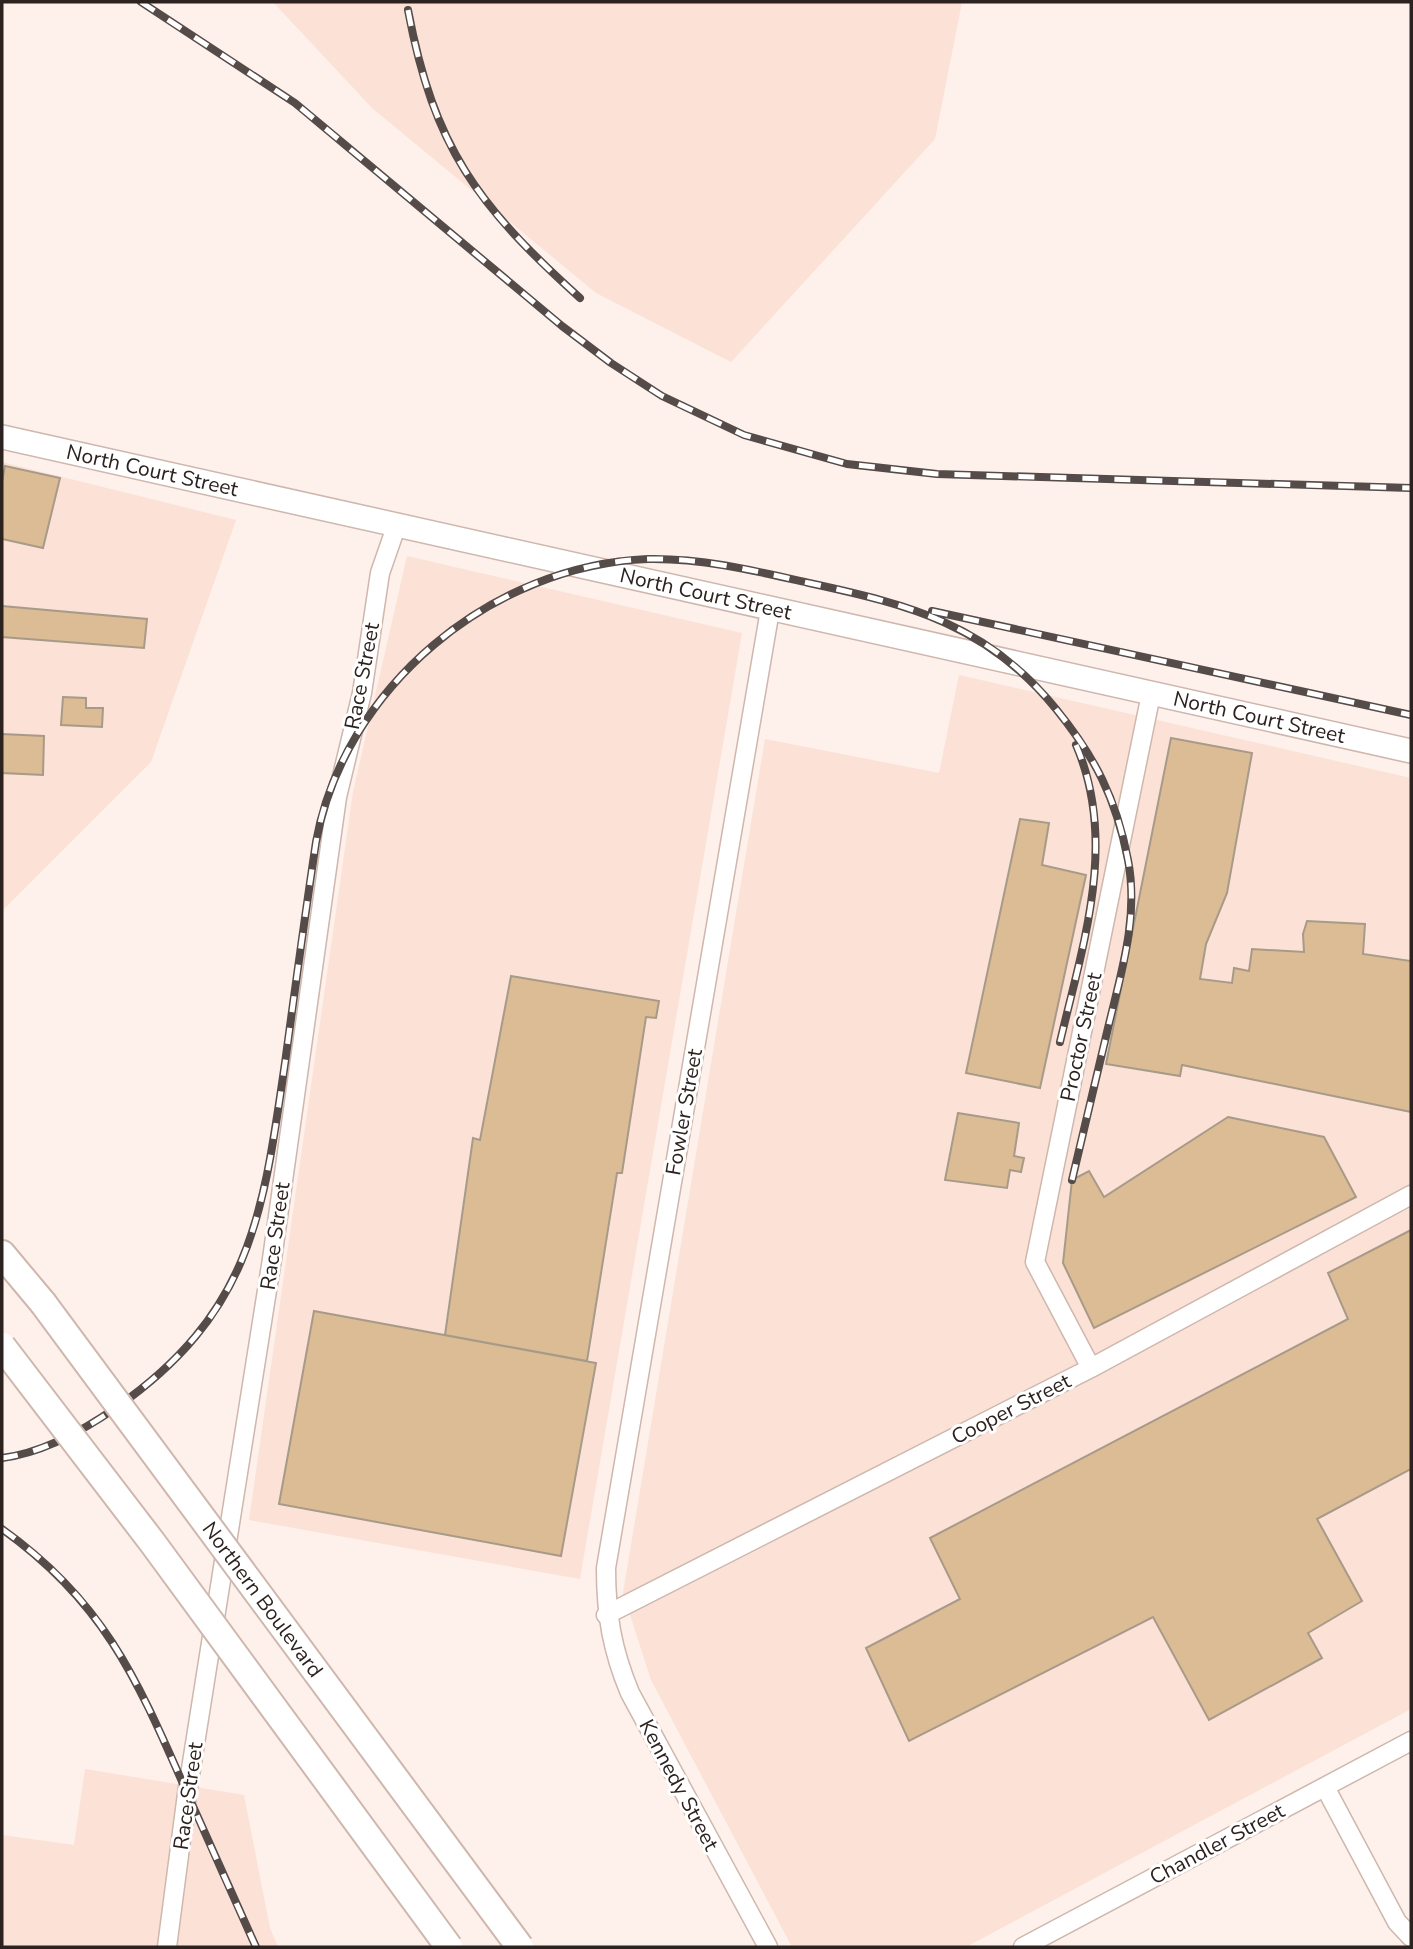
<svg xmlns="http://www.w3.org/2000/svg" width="1413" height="1949" viewBox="0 0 1413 1949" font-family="'Nunito Sans',sans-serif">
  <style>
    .built { fill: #fbe1d6 }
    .building { fill: #dbbc95; stroke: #a89a88; stroke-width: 2 }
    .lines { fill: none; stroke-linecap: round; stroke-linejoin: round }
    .minor-casing { stroke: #ceb7ad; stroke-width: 21 }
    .major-casing { stroke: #ceb7ad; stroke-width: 26 }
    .highway-casing { stroke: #ceb7ad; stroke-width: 30 }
    .minor { stroke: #fff; stroke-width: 18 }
    .major { stroke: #fff; stroke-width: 23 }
    .highway { stroke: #fff; stroke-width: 26 }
    .rail-casing { stroke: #554b48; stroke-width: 8 }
    .rail { stroke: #fff; stroke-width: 5; stroke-dasharray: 16; stroke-linecap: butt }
    .highway-bridge-casing { stroke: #ceb7ad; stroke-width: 30; stroke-linecap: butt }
    .highway-bridge { stroke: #fff; stroke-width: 26 }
    .labels { text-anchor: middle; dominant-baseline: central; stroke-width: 6; stroke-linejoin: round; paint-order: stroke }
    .street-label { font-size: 21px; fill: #2c2320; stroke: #fff }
  </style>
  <rect width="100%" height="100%" fill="#fef0ea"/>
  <!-- built -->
  <path class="built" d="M273,2H962L935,139L731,362L596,293L372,108Z
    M2,462L236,520L151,762L2,911Z
    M407,556L742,633L580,1579L249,1520L353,792Z
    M959,675L1411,778V1709L966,1947H792L651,1680L623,1593L765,739L939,773Z
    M85,1769L244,1795L270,1928L278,1947H2V1835L74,1845Z"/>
  <!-- building -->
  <path class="building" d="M5,466L60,478L43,548L2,539V482Z
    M2,606L147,619L144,648L2,637Z
    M63,697L86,698V708H103L102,727L61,725Z
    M2,734L44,736L43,775L2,773Z
    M1171,738L1252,753L1227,893L1206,944L1200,979L1232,983L1234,968L1249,971L1252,949L1304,952L1303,934L1307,921L1365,924L1363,954L1411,961V1112L1182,1065L1180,1076L1106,1064Z
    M1020,819L1049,823L1042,865L1086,875L1040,1088L966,1073Z
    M511,976L659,1001L656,1018L646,1017L622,1173H617L587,1361L445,1335L473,1138L480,1140Z
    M958,1113L1019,1123L1014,1156L1024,1158L1021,1172L1010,1170L1007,1188L945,1180Z
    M1228,1117L1324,1137L1356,1197L1094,1328L1063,1263L1072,1180L1089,1171L1104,1197Z
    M1411,1230V1469L1317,1519L1362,1601L1308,1633L1322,1658L1209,1720L1153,1617L909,1741L866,1648L960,1599L930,1538L1348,1319L1328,1273Z
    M314,1311L596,1363L561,1556L279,1504Z"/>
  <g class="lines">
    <defs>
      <path id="minor" d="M1091,1368L1035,1262L1151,694
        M606,1615L1091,1368L1411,1195
        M1325,1787L1397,1922L1411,1937
        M167,1947L187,1794L272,1259L337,797L362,693L380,573L396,527
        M768,1947L630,1693C612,1650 606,1615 606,1568L770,610
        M1023,1947L1411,1741"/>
      <g id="major">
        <path id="s1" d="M2,437L1411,751"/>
      </g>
      <path id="highway" d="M2,1254L43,1303"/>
    </defs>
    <!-- minor casing -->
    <use href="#minor" class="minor-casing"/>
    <!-- major casing -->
    <use href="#major" class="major-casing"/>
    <!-- highway casing -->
    <use href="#highway" class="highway-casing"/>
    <!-- minor -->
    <use href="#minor" class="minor"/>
    <!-- major -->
    <use href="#major" class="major"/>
    <!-- highway -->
    <use href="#highway" class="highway"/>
    <defs>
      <path id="rail" d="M141,2L295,103L562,326L611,363L662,396L744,435L847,464L937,474L1411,488
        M408,10C434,148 477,205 580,298
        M932,611L1411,715
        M1060,1042C1083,944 1118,842 1076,745
        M2,1458C42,1453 84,1430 117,1407C252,1312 263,1214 285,1063C295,989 305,915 316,842C344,687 492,565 648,559C703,558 756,571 809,583C911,605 988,625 1056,709C1095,757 1116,798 1128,860C1139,917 1121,973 1108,1028C1096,1079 1084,1129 1072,1180
        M2,1529C103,1601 136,1677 184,1786C208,1840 232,1894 256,1947"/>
    </defs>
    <!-- rail casing -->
    <use href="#rail" class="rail-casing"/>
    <!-- rail -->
    <use href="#rail" class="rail"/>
    <defs>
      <g id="highway-bridge">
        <path id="s2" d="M43,1303L520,1947"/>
        <path d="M2,1346L152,1542L449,1947"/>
      </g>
    </defs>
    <!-- highway-bridge casing -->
    <use href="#highway-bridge" class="highway-bridge-casing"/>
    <!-- highway-bridge -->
    <use href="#highway-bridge" class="highway-bridge"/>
  </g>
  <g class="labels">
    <!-- street labels -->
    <g class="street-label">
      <text stroke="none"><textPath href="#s1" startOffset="154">North Court Street</textPath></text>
      <text stroke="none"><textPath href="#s1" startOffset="721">North Court Street</textPath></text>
      <text transform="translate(362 676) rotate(-79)">Race Street</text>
      <text stroke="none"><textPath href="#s1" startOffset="1288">North Court Street</textPath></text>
      <text transform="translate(1081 1037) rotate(-78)">Proctor Street</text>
      <text transform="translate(684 1112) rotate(-80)">Fowler Street</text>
      <text transform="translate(275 1236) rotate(-82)">Race Street</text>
      <text transform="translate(1011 1409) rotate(-27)">Cooper Street</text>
      <text stroke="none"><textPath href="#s2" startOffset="369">Northern Boulevard</textPath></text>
      <text transform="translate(679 1785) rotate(62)">Kennedy Street</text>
      <text transform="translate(188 1796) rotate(-82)">Race Street</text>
      <text transform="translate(1217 1844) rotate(-28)">Chandler Street</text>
    </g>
  </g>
  <!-- border -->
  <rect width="1413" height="1949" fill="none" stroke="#2c2320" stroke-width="7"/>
</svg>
